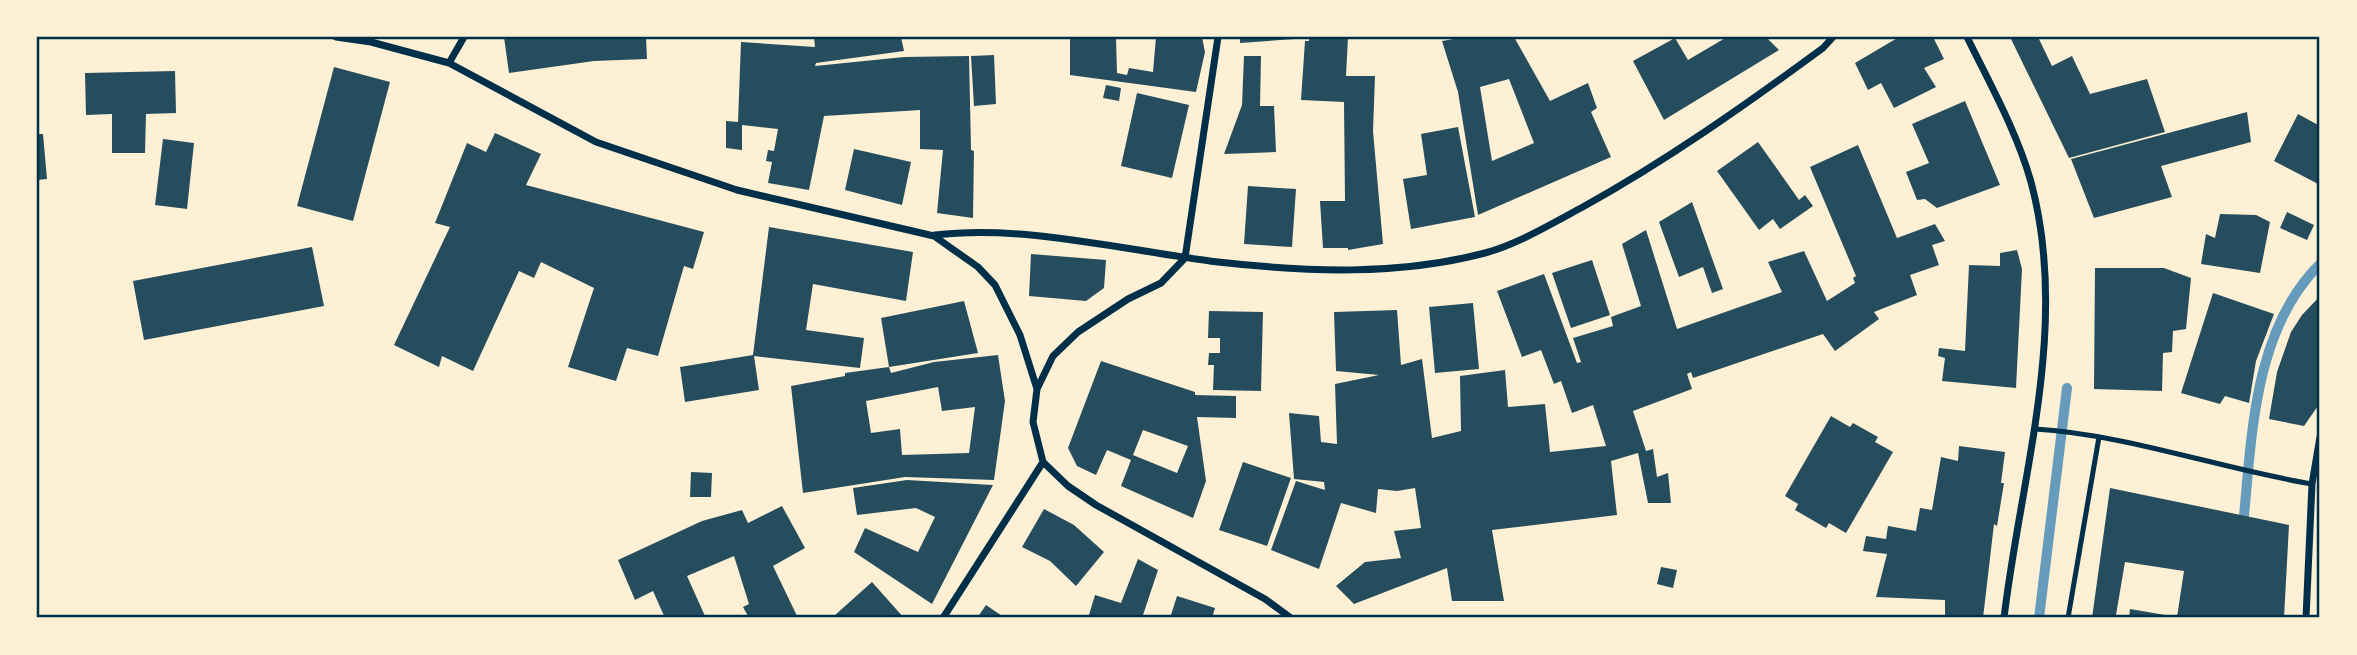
<svg xmlns="http://www.w3.org/2000/svg" width="2357" height="655" viewBox="0 0 2357 655" font-family="'Archivo Narrow',sans-serif">
  <style>
    .lines { fill: none; stroke-linecap: round; stroke-linejoin: round }
    .stream { stroke: #669bbc; stroke-width: 10 }
    .building { fill: #264d5e; fill-rule: evenodd }
    .service { stroke: #003049; stroke-width: 5 }
    .minor { stroke: #003049; stroke-width: 7 }
    .neatline { fill: none; stroke: #003049; stroke-width: 2.5 }
  </style>
  <rect width="100%" height="100%" fill="#fdf0d5"/>
  <g class="lines">
    <!-- stream -->
    <path class="stream" d="M2244,516C2252,431 2255,328 2320,264
      M2039,618L2067,388"/>
  </g>
  <!-- building -->
  <path class="building" d="M504,37H646L647,59L594,61L509,73Z
    M814,37H901L904,51L816,63L815,66L904,57L969,56L971,150L974,151L973,218L937,213L943,150L920,149V110L824,116L809,190L768,183L772,162L766,161L768,150L774,151L778,129L742,125V150L726,148V121L738,122L741,42L815,47Z
    M1070,37H1116L1117,73L1127,75L1129,68L1153,72L1156,37H1202L1205,52L1196,92L1070,75Z
    M1240,37H1294V39L1240,43Z
    M1309,37H1348L1346,76H1375L1373,131L1383,244L1348,250V248H1323L1320,201H1345L1344,102L1301,100L1305,41H1309Z
    M1465,37H1514L1550,101L1588,83L1597,108L1591,112L1611,157L1478,215L1458,92L1442,41ZM1509,79L1534,143L1492,161L1480,87Z
    M1727,37H1766L1779,50L1664,120L1633,61L1675,38L1688,60Z
    M1899,37H1933L1944,59L1924,68L1936,87L1894,108L1881,83L1868,90L1855,63Z
    M2010,37H2038L2052,66L2072,56L2090,94L2147,79L2165,132L2069,158Z
    M994,55L996,104L974,106L971,56Z
    M1244,56H1261L1260,106H1274L1276,152L1224,154L1242,105Z
    M334,67L390,82L353,221L297,206Z
    M175,71L176,113L146,114L145,153H112V114L86,115L85,73Z
    M1106,85L1121,88L1119,101L1103,98Z
    M1137,93L1189,105L1172,178L1121,166Z
    M1965,101L2000,185L1937,208L1925,199L1917,200L1906,172L1929,163L1912,124Z
    M2247,112L2251,142L2161,166L2172,197L2094,218L2071,159Z
    M2298,114L2320,126V185L2274,161Z
    M1458,127L1475,217L1411,229L1403,179L1427,175L1421,134Z
    M495,133L541,154L526,185L704,232L693,269L684,266L658,356L627,348L616,381L568,367L594,288L541,262L534,278L519,271L473,371L442,356L439,367L394,345L450,227L435,223L467,143L486,152Z
    M37,134H43L47,179L37,180Z
    M163,139L194,143L187,209L155,205Z
    M1758,142L1799,200L1805,195L1813,206L1780,229L1773,219L1759,230L1717,171Z
    M1858,145L1897,238L1935,224L1945,241L1932,245L1939,265L1910,275L1917,295L1874,312L1879,319L1835,351L1823,334L1693,378L1691,372L1687,374L1692,389L1633,411L1646,451L1653,449L1657,477L1668,473L1671,503H1648L1638,453L1611,461L1617,515L1492,530L1504,601H1452L1447,568L1354,604L1336,586L1365,562L1401,558L1394,531L1421,528L1415,488L1397,491L1378,489L1376,513L1341,503L1319,569L1271,550L1296,481L1325,490L1324,482L1294,479L1289,413L1319,416L1321,442L1337,444L1335,384L1379,375L1336,371L1334,312L1397,310L1401,365L1422,359L1432,438L1461,431L1460,376L1505,370L1508,407L1545,404L1550,452L1606,446L1593,405L1572,413L1561,381L1554,384L1541,350L1522,357L1497,291L1544,274L1577,363L1581,362L1573,338L1613,326L1611,317L1641,306L1622,244L1646,230L1677,329L1782,292L1768,262L1804,251L1827,301L1855,283L1853,278L1856,276L1810,167Z
    M854,149L911,162L902,205L845,190Z
    M1248,186L1296,189L1292,247L1244,244Z
    M1692,202L1723,289L1712,293L1703,267L1679,277L1659,222Z
    M2287,212L2314,225L2307,240L2280,228Z
    M2220,214L2256,215L2270,222L2260,273L2201,264L2206,234L2215,238Z
    M769,227L913,252L906,301L813,284L806,330L864,338L860,368L754,356L759,390L685,402L680,367L753,355Z
    M312,247L324,306L144,340L133,281Z
    M2017,250L2022,269L2016,388L1942,381L1945,358L1938,356L1939,348L1965,351L1969,265L2000,266V253Z
    M1031,254L1106,260L1104,288L1086,301L1029,296Z
    M1592,260L1610,315L1571,328L1552,273Z
    M2095,268H2164L2191,278L2186,329L2173,331L2172,352L2163,353L2162,391L2094,389Z
    M2213,293L2274,314L2256,361L2249,403L2225,396L2220,404L2181,393Z
    M2320,296V403L2304,426L2269,419L2277,372L2291,332L2302,315Z
    M964,301L978,353L889,367L881,318Z
    M1473,303L1479,369L1435,373L1429,307Z
    M1209,311L1263,312L1261,391L1213,390L1214,365H1208L1209,353H1220V338H1208Z
    M998,355L1005,401L994,480L905,477L803,493L791,386L845,376V373L889,367L891,373L934,362ZM938,387L942,411L975,407L969,453L902,455L900,429L871,433L866,401Z
    M1101,361L1195,392V395L1236,396V418L1197,417L1206,481L1193,518L1121,486L1131,460L1107,450L1096,475L1077,466L1068,448ZM1143,430L1188,446L1177,473L1133,455Z
    M1831,416L1850,427L1853,423L1878,437L1875,442L1893,452L1846,533L1829,523L1826,528L1795,510L1798,504L1785,496Z
    M1959,446L2005,452L2001,483H2004L1997,526L1994,524L1983,618H1945V600L1876,597L1887,554L1863,551L1866,536L1886,539L1888,526L1916,531L1920,508L1932,510L1941,457L1958,461Z
    M1243,462L1291,478L1267,546L1219,530Z
    M691,472L712,473L711,497H690Z
    M907,480L993,485L932,604L854,552L865,528L918,552L935,517L916,508L857,515L853,488Z
    M2110,488L2289,525L2284,618H2129L2130,609L2177,617L2184,571L2125,562L2116,615L2128,618H2092Z
    M782,506L805,548L773,566L798,618H749L743,607L749,604L734,556L687,576L705,616L701,618H665L653,591L635,600L618,560L702,521L742,510L748,523Z
    M1044,509L1074,525L1104,552L1076,586L1050,561L1022,547Z
    M1138,559L1158,570L1142,618H1088L1095,595L1121,603Z
    M1661,567L1677,570L1673,588L1657,584Z
    M872,582L904,618H836L834,616Z
    M1177,596L1215,608L1212,618H1170Z
    M986,605L1005,618H977Z"/>
  <g class="lines">
    <!-- service -->
    <path class="service" d="M2035,429C2124,434 2222,469 2312,484
      M2068,618L2099,437"/>
    <!-- minor -->
    <path class="minor" d="M336,37L371,42L449,63L596,142L737,190L934,236L978,267L995,285L1020,335L1037,389L1033,422L1043,462L1068,486L1096,505L1265,599L1291,618
      M1967,37C1990,84 2017,132 2031,182C2070,327 2021,474 2004,618
      M449,63L464,37
      M935,235C1024,224 1128,251 1218,262C1307,272 1397,276 1485,253C1518,244 1551,224 1581,208C1666,161 1744,106 1823,48L1833,37
      M1037,389L1053,356L1078,332L1128,299L1161,283L1185,258L1218,37
      M943,618L1043,462
      M2306,618L2312,484L2320,437"/>
  </g>
  <!-- border -->
  <rect width="2357" height="655" fill="none" stroke="#fdf0d5" stroke-width="77"/>
  <rect x="38" y="38" width="2280" height="578" class="neatline"/>
</svg>
